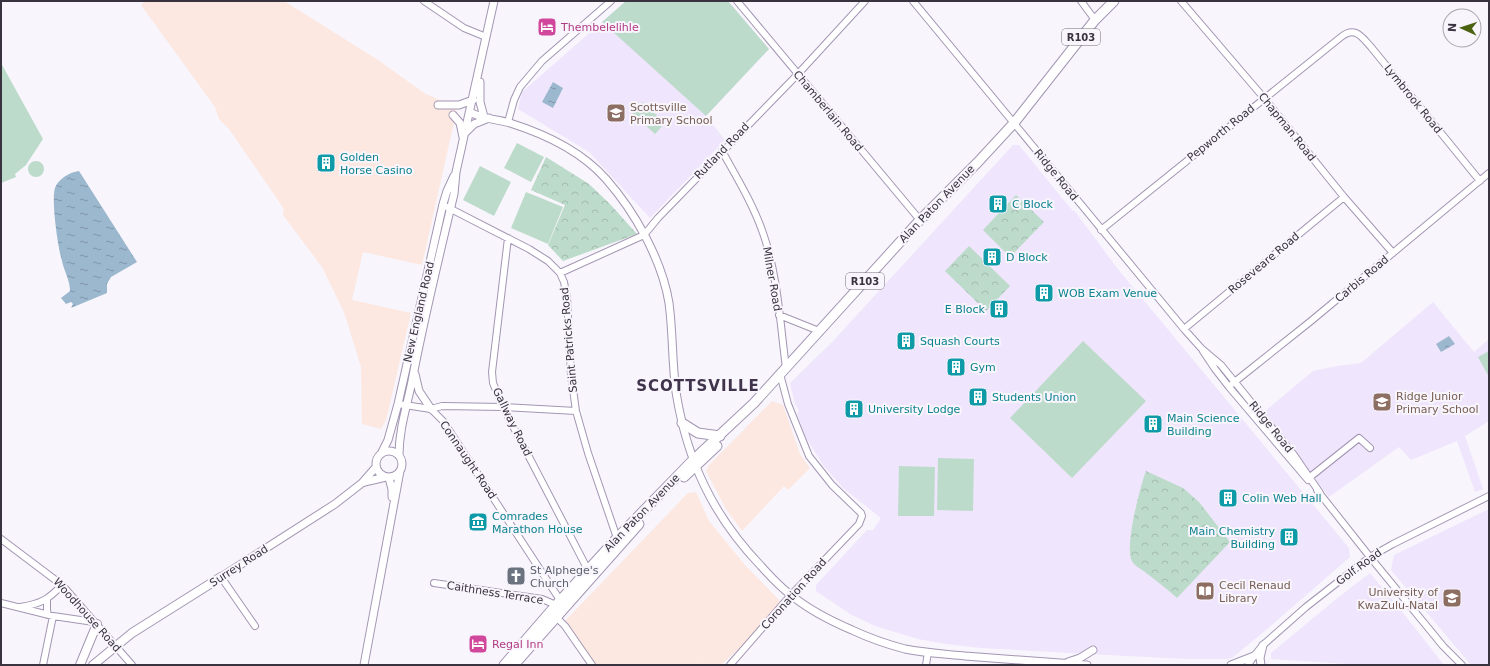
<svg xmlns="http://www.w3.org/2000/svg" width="1490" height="666" viewBox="0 0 1490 666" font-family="'DejaVu Sans',sans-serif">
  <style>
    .commercial { fill: #fce8e0 }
    .built { fill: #efe5fc }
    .grass { fill: #bddbcb }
    .park { fill: url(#park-crowns) }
    .water { fill: url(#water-ripples) }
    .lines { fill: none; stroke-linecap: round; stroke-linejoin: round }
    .minor-casing { stroke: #a396b3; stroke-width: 8 }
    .tertiary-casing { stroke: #a396b3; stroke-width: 9 }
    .secondary-casing { stroke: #a396b3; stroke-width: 10 }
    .primary-casing { stroke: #a396b3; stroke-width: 11 }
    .minor { stroke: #fff; stroke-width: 6 }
    .tertiary { stroke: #fff; stroke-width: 7 }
    .secondary { stroke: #fff; stroke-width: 8 }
    .primary { stroke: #fff; stroke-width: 9 }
    .labels { text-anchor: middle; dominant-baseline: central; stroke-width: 4; stroke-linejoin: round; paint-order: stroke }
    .shield { fill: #f8f5fc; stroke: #726d78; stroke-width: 1 }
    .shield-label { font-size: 10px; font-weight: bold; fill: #38333f }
    .hotel-label { font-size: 11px; fill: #b23c85; stroke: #f8f5fc; text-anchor: start }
    .street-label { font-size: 11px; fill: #38333f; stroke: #f8f5fc }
    .education-label { font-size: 11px; fill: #785e54; stroke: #f8f5fc; text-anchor: start }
    .culture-label { font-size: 11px; fill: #0d838f; stroke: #f8f5fc; text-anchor: start }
    .worship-label { font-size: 11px; fill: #5b616d; stroke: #f8f5fc; text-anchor: start }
    .district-label { font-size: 15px; font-weight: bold; letter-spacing: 1px; fill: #3f344c; stroke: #f8f5fc }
  </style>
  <defs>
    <pattern id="park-crowns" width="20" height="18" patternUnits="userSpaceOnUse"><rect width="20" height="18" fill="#bddbcb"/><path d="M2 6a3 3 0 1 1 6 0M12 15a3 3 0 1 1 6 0" fill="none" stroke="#a3bcaf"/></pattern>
    <pattern id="water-ripples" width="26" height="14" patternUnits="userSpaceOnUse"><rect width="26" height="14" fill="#9cb8ce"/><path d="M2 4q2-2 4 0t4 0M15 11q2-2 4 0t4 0" fill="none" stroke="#8096a9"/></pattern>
  </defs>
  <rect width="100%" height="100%" fill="#f8f5fc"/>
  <!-- commercial -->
  <path class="commercial" d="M145,1H284L378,60L424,93L440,100L458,104L422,265L363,252L352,300L411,313L386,420L381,429L362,424L361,367L344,312L322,267L283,215L284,209L229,129L219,119L215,107L141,5Z
    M772,401L783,405L800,454L810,468L788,490L784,486L742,531L726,509L706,471L709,465Z
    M696,492L709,521L745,565L782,603L745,643L721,665H702L700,663L698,665H595L565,621L688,493Z"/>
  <!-- built -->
  <path class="built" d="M626,1H728L769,49L706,116L725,140L650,218L589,152L518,109L522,92Z
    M1013,145H1019L1062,198L1073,211L1074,210L1117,268L1349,548L1350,557L1266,630L1232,658L1227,659H1188L1107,655L981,648L946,644L918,639L875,626L850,614L816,591V585L867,530H873L881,518L843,488L823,465L805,436L797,414L799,410L795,404L790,383L833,341Z
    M1433,302L1474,352L1489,339V421L1465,436L1483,489L1475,492L1457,441L1411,460L1399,447L1329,497L1264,412L1313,371L1337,366L1361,363Z
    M1489,509V665H1471L1391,570L1394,555Z
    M1370,573L1400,609L1444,665H1363L1271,659V653L1335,600Z"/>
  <!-- grass -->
  <path class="grass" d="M626,1H728L769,49L706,116L602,22Z
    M1,63L43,139L26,165L15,174L16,177L1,183Z
    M642,102L665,123L655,134L632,113Z
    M517,143L544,157L531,182L504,168Z
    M28 169a8 8 0 1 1 16 0a8 8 0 1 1-16 0Z
    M480,166L511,182L494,216L463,200Z
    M526,192L563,207L548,244L511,228Z
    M1083,341L1146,401L1072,478L1010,418Z
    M1489,351V377L1478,357Z
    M938,458L974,459L973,511L937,510Z
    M899,466L935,467L934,516H898Z"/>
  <!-- park -->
  <path class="park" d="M546,157L589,184L610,204L637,234L563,261L548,245L565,205L531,190Z
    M1016,195L1044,222L1010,257L983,230Z
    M969,246L1010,286L986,311L945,271Z
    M1146,471L1183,488L1199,502L1230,542L1177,598C1167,589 1157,581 1146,573C1142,569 1134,566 1132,561C1124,548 1140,487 1146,471Z"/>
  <!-- water -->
  <path class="water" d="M553,82L563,88L553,108L542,102Z
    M79,171L137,262L111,277L107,284V293L71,308L73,304L71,302L66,304L61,298L70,291C70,280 64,271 62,261C58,248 51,200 55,188C58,179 70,172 79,171Z
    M1449,336L1455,344L1441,352L1436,344Z"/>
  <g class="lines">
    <defs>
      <path id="minor" d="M424,1L464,28L486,37
        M737,1L920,220
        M913,1L1184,329L1201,348L1221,365L1294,455L1320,493
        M1081,1L1095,20
        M1181,1L1264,98L1344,197L1393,253
        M508,122L514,100L520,87L542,61L611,1
        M722,151C737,178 753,204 763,233C778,276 780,323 786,368
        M447,207L529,249L548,261L560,273L564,282L567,298L571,375L576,411L588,453L617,538
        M1101,230L1341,37C1355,26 1361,36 1371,47L1480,181
        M508,238L492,372L493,383L503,407L588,570
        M560,273L644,235L658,218L797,75L865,1
        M779,315L819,331
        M1184,329L1344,197
        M1203,351L1215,369L1229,387L1308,480
        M1232,384L1311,321L1489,173
        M398,404L431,409L443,421L560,600
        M431,409L442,406L503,407L576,411
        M1310,477L1359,438L1370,448
        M1317,490L1370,557L1443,646L1462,665
        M1,539L62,585L132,665
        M221,577L255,626
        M434,583L542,599L556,605
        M47,600V610L48,615
        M1,603L53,616L94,622
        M20,607C40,604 48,600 62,585
        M556,617L565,626L592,665
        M43,665L53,616
        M730,665L791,595L859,524L862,516L861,513L832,485L809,456L788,404L780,374
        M926,665L928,652
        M1248,665L1254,656L1263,645L1306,607L1370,557L1393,544L1489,496"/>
      <path id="tertiary" d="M480,82V102L484,117
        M438,105H459L473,100
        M470,112C481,119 497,119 510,123C545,134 582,152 606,179C635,212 662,260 669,303C673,333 672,363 676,392C687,461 713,516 761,566C770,576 780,587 791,595C809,610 831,621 852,630C869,638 886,644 905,649C925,653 945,654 965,656C1006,659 1046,662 1087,665
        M453,115L460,123L463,137
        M466,132L474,124L489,118
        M415,374L419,391L431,409
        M376 464a13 13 0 1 1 26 0a13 13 0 1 1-26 0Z
        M382,452L388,440L398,404L443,204L447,191L454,176
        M399,455C399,429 407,406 412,381C424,318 439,256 454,194L456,172L494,1
        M389,478L392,489V497
        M362,483L376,467
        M221,577L335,504L362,483L369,481L386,477
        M1068,662L1080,658L1093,650
        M364,665L400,471
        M1231,665L1254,656
        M1261,665L1260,658L1263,645"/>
      <path id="secondary" d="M80,665L97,624
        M93,665L132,633L221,577"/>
      <path id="primary" d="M682,423L698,433L720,436
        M684,477L717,446
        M504,665L556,605L617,538L693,460L754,403L920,220L978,162L1014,123L1095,20L1114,1
        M514,665L639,524"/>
    </defs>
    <!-- minor casing -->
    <use href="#minor" class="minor-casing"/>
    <!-- tertiary casing -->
    <use href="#tertiary" class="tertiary-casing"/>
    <!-- secondary casing -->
    <use href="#secondary" class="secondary-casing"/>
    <!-- primary casing -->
    <use href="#primary" class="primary-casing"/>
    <!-- minor -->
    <use href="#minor" class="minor"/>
    <!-- tertiary -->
    <use href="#tertiary" class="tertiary"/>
    <!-- secondary -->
    <use href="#secondary" class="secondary"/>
    <!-- primary -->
    <use href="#primary" class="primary"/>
  </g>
  <!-- icons -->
  <defs>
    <symbol id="hotel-square" viewBox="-11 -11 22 22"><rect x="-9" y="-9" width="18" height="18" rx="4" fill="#d1479c" stroke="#f8f5fc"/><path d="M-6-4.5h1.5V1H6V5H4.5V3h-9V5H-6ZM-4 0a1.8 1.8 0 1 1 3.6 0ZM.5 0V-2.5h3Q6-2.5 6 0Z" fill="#fff"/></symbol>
    <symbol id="school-square" viewBox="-11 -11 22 22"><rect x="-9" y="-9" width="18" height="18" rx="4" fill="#8d6e63" stroke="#f8f5fc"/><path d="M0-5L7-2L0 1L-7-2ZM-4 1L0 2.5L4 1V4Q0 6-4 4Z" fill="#fff"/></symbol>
    <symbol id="building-square" viewBox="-11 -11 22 22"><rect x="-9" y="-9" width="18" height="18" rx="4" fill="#0f9aa8" stroke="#f8f5fc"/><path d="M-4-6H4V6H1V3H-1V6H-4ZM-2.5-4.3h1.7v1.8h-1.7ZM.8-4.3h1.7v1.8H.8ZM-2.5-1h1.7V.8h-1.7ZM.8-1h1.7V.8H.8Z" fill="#fff"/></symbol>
    <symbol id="museum-square" viewBox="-11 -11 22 22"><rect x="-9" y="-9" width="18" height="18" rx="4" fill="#0f9aa8" stroke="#f8f5fc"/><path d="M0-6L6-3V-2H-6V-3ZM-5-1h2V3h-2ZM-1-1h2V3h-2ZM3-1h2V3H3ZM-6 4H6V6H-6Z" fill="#fff"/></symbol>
    <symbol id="church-square" viewBox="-11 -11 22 22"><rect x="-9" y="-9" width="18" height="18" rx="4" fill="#6b7280" stroke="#f8f5fc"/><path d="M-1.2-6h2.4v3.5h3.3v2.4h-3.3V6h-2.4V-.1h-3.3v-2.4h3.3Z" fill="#fff"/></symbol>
    <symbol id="library-square" viewBox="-11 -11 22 22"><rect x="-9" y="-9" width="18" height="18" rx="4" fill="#8d6e63" stroke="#f8f5fc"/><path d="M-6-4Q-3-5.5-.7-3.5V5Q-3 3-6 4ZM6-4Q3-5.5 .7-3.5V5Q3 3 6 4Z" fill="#fff"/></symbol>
    <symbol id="university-square" viewBox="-11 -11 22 22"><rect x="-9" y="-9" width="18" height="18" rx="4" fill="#8d6e63" stroke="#f8f5fc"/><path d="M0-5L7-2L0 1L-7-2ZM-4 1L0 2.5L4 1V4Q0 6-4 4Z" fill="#fff"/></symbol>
  </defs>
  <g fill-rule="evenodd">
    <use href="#hotel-square" x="536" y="16" width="22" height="22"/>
    <use href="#school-square" x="605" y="102" width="22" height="22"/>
    <use href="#building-square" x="315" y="152" width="22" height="22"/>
    <use href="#building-square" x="987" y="193" width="22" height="22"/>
    <use href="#building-square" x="981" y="246" width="22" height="22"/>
    <use href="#building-square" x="1033" y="282" width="22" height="22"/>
    <use href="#building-square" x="988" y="298" width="22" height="22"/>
    <use href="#building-square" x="895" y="330" width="22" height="22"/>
    <use href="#building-square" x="945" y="356" width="22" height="22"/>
    <use href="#building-square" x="967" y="386" width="22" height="22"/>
    <use href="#school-square" x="1371" y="391" width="22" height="22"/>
    <use href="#building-square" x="843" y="398" width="22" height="22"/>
    <use href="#building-square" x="1142" y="413" width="22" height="22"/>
    <use href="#building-square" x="1217" y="487" width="22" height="22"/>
    <use href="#museum-square" x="467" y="511" width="22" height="22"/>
    <use href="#building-square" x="1278" y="526" width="22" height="22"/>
    <use href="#church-square" x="505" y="565" width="22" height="22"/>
    <use href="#library-square" x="1194" y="580" width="22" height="22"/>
    <use href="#university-square" x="1441" y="587" width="22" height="22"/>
    <use href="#hotel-square" x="467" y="633" width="22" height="22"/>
  </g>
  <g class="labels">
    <!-- shield labels -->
    <g class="shield">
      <rect x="1062" y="29" width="38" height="16" rx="3"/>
      <rect x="846" y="273" width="38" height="16" rx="3"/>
    </g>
    <g class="shield-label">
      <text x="1081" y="37">R103</text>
      <text x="865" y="281">R103</text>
    </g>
    <!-- hotel labels -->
    <g class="hotel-label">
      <text x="561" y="27">Thembelelihle</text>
      <text x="492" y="644">Regal Inn</text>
    </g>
    <!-- street labels -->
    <g class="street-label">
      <text transform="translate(1413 99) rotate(51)">Lymbrook Road</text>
      <text transform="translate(828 111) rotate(50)">Chamberlain Road</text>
      <text transform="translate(1287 127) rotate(51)">Chapman Road</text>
      <text transform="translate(1221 133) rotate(-39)">Pepworth Road</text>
      <text transform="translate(722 151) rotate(-46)">Rutland Road</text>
      <text transform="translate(1056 175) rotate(51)">Ridge Road</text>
      <text transform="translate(937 204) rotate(-46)">Alan Paton Avenue</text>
      <text transform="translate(1264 263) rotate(-40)">Roseveare Road</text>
      <text transform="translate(772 279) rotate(80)">Milner Road</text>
      <text transform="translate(1362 279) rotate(-40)">Carbis Road</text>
      <text transform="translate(419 312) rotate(-77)">New England Road</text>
      <text transform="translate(569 340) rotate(-95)">Saint Patricks Road</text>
      <text transform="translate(512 422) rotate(64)">Gallway Road</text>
      <text transform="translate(1271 427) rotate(51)">Ridge Road</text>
      <text transform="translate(468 460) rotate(56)">Connaught Road</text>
      <text transform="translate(642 513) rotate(-46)">Alan Paton Avenue</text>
      <text transform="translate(239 566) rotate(-33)">Surrey Road</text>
      <text transform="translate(1359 567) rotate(-36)">Golf Road</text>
      <text transform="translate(495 593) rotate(9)">Caithness Terrace</text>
      <text transform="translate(794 594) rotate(-48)">Coronation Road</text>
      <text transform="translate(87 615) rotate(48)">Woodhouse Road</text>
    </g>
    <!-- education labels -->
    <g class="education-label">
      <text x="630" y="107">Scottsville<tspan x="630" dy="13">Primary School</tspan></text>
      <text x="1396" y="396">Ridge Junior<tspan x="1396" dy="13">Primary School</tspan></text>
      <text x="1219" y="585">Cecil Renaud<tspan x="1219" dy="13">Library</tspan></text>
      <text x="1438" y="592" text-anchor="end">University of<tspan x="1438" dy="13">KwaZulu-Natal</tspan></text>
    </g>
    <!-- culture labels -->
    <g class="culture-label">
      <text x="340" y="157">Golden<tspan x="340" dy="13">Horse Casino</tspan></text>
      <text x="1012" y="204">C Block</text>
      <text x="1006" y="257">D Block</text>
      <text x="1058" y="293">WOB Exam Venue</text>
      <text x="985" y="309" text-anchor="end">E Block</text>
      <text x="920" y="341">Squash Courts</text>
      <text x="970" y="367">Gym</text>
      <text x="992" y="397">Students Union</text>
      <text x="868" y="409">University Lodge</text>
      <text x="1167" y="418">Main Science<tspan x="1167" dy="13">Building</tspan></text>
      <text x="1242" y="498">Colin Web Hall</text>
      <text x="492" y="516">Comrades<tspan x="492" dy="13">Marathon House</tspan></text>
      <text x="1275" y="531" text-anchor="end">Main Chemistry<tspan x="1275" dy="13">Building</tspan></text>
    </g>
    <!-- worship labels -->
    <g class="worship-label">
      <text x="530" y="570">St Alphege's<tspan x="530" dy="13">Church</tspan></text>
    </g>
    <!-- district labels -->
    <g class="district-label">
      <text x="698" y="386">SCOTTSVILLE</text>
    </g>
  </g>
  <!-- border -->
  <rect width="1490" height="666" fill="none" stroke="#38333f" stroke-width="4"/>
  <!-- north arrow -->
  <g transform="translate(1462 28) rotate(273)"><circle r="19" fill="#f8f5fc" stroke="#aba7b0"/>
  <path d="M0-3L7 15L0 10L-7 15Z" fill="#4b6311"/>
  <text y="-6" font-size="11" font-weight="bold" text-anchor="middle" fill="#38333f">N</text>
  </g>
</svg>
